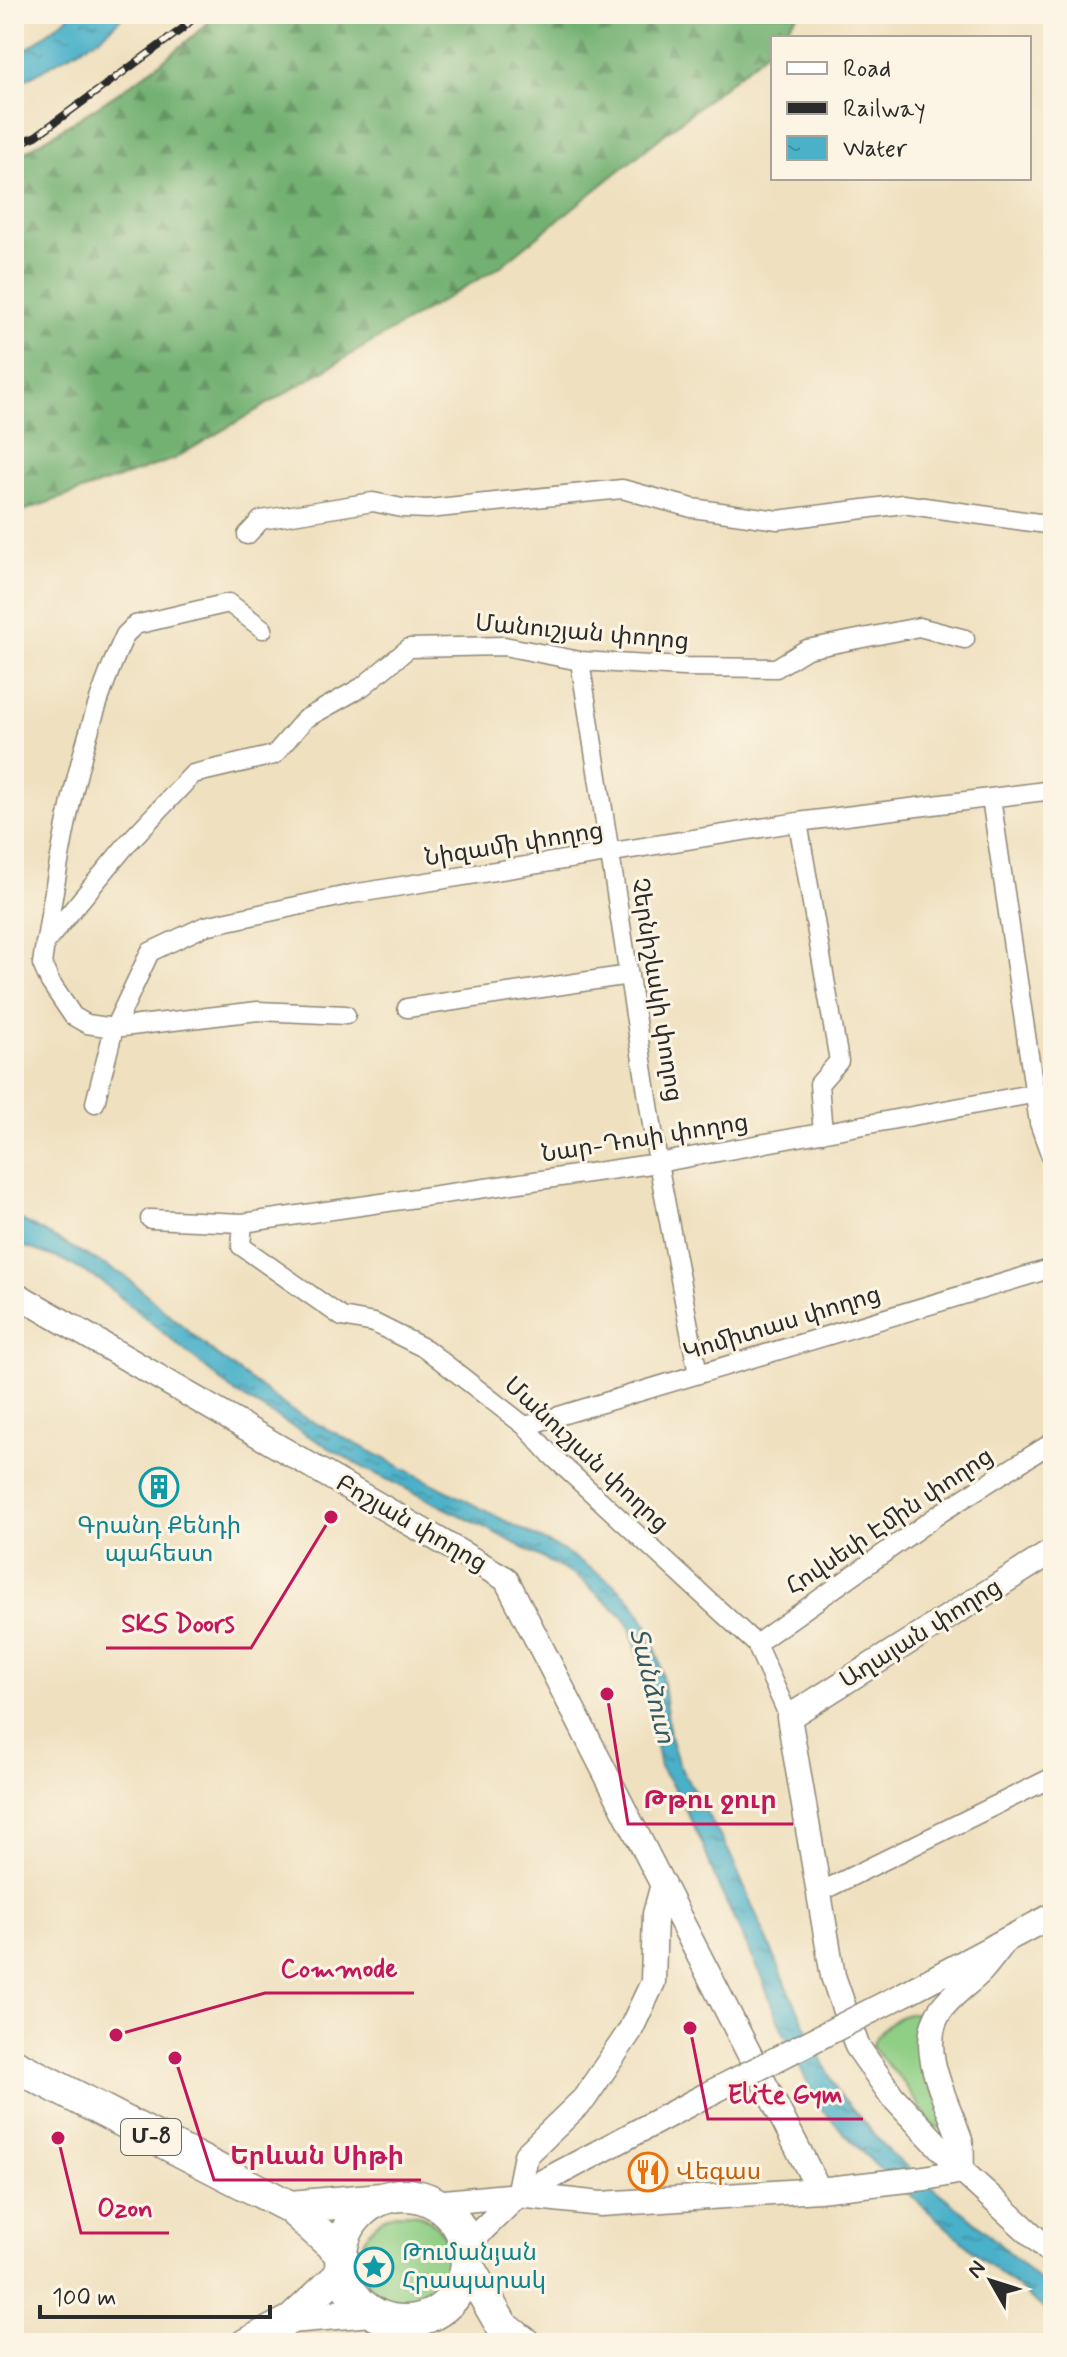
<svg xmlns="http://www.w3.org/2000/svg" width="1067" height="2357" viewBox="0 0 1067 2357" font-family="Mynerve,'Noto Sans Armenian',sans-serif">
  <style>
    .green { fill: #8fce85; stroke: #5d7c58; stroke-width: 2 }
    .forest { fill: url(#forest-firs); stroke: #4f6e4e; stroke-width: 2 }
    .water { fill: url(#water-ripples); stroke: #3a6e7a; stroke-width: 2 }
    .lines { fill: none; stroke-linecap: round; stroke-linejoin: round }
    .street-casing { stroke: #8d8675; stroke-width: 21 }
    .secondary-casing { stroke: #8d8675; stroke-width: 27 }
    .primary-casing { stroke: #8d8675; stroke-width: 31 }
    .highway-casing { stroke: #8d8675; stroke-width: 35 }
    .street { stroke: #fff; stroke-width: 18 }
    .secondary { stroke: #fff; stroke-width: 24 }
    .primary { stroke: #fff; stroke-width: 28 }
    .highway { stroke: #fff; stroke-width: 32 }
    .rail-casing { stroke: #2b2b2b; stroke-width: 8 }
    .rail { stroke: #fcf5e5; stroke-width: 5; stroke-dasharray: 15; stroke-linecap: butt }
    .secondary-bridge-casing { stroke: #8d8675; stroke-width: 27; stroke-linecap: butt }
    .secondary-bridge { stroke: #fff; stroke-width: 24 }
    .labels { text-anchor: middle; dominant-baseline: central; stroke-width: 6; stroke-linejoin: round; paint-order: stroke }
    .shield { fill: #fcf5e5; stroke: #6a6863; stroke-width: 2 }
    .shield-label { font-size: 22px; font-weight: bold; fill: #2b2b2b }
    .street-label { font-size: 24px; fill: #2b2b2b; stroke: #fcf5e5 }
    .culture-label { font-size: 24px; fill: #0d838f; stroke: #fcf5e5 }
    .food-label { font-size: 24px; fill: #c56008; stroke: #fcf5e5; text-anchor: start }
    .water-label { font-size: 26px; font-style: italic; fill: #365a62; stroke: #fcf5e5 }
    .leader { fill: none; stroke: #c2185b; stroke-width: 3 }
    .callout-dot { fill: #c2185b; stroke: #fcf5e5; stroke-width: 3 }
    .callout-label { font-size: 26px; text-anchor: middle; font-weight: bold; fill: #c2185b; stroke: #fcf5e5; stroke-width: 6; stroke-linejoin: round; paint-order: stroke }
  </style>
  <defs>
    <pattern id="forest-firs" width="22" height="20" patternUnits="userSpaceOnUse" patternTransform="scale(2)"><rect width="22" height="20" fill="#73b172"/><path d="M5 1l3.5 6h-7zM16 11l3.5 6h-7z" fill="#5f905e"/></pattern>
    <pattern id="water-ripples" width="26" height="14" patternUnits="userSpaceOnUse" patternTransform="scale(2)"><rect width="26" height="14" fill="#4ab1c9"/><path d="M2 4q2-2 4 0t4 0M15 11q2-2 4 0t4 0" fill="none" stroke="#3e90a3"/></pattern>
  </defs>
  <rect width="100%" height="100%" fill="#fcf5e5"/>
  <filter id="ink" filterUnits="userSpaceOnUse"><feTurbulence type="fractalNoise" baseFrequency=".0125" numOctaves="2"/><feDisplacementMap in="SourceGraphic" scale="16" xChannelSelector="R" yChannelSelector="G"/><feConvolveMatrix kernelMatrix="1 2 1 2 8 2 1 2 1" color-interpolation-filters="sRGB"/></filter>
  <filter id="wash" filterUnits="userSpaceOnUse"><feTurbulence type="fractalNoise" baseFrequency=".006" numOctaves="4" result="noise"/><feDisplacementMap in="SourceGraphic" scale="32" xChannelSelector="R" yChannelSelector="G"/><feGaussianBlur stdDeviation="1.8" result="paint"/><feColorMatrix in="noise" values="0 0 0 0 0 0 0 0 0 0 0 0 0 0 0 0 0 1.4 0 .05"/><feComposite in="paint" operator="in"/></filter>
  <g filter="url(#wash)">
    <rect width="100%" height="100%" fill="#efe0bf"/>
    <!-- green -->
    <path class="green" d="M914,2013L929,2016L946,2129L933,2126L903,2082L872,2047C877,2029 896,2015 914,2013Z
      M360 2258a45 45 0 1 1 90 0a45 45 0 1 1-90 0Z"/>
    <!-- forest -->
    <path class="forest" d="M217,14H799L777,38H773V43L759,58L501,266L174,459L14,514V158C86,115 157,72 217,14Z"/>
    <!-- water -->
    <path class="water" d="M72,14H125L102,36L14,86V59Z
      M14,1216L125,1276L215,1354L292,1411L562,1550L613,1583L631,1600L648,1627L660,1662L670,1737L679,1765L729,1852L791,1995L837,2091L892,2155L973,2220L1053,2293V2316L987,2263L864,2154L818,2105L777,2018L760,1973L717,1883L702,1843L679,1796L660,1767L640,1663L630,1627L623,1616L576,1576L490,1530L364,1468L237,1394L101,1281L63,1260L14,1243Z"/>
  </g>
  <g filter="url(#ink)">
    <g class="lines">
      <defs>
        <path id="street" d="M247,535L261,520L373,502L402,508L428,509L622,489L692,508L778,520L903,504L1053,525
          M580,661L658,1163L698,1374
          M991,798L1039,1123L1053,1162
          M798,822L839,1061L819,1084L823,1133
          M46,940C62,838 81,729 125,635L135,625L229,603L263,629
          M407,1008L629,975
          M346,1015L258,1011L114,1028L87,1024L73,1016L50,982L42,964L45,943L128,843L193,774L274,755L305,719L362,687L409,648L504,646L580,661L683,667L776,668L807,649L919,627L965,639
          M95,1103L114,1028L150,952L205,926L352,894L798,822L1053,790
          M150,1219L243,1223L658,1163L1053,1090
          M243,1223L241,1246L342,1317L374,1323L426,1349L525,1426L552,1456L756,1644L789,1717
          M525,1426L1053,1268
          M756,1644L942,1512L1053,1442
          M820,1892L1053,1777"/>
        <path id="secondary" d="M14,1293L506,1579L819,2190
          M1053,1551L789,1717L833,1976L857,2046L892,2096L962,2171L1053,2254
          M906,1993L1053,1915
          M962,2171C961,2161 963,2149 960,2140C949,2104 917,2053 938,2014C948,1996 968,1985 982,1970C990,1961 997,1951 1005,1941
          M518,2195L526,2155L584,2099L630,2031L653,1982L655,1914L663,1884
          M434,2203L518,2195L601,2204L819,2190L925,2178L962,2171
          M466,2249L482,2230L518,2195L712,2092"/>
        <path id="primary" d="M291,2319L371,2312
          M245,2343L291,2319L342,2271"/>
        <path id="highway" d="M14,2065L290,2207L341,2253
          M341 2258a63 63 0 1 1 126 0a63 63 0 1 1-126 0Z
          M290,2207L382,2199
          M467,2265L502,2326L524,2343"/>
      </defs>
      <!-- street casing -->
      <use href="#street" class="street-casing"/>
      <!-- secondary casing -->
      <use href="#secondary" class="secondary-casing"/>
      <!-- primary casing -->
      <use href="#primary" class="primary-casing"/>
      <!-- highway casing -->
      <use href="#highway" class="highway-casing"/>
      <!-- street -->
      <use href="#street" class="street"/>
      <!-- secondary -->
      <use href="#secondary" class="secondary"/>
      <!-- primary -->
      <use href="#primary" class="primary"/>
      <!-- highway -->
      <use href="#highway" class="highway"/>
      <defs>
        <path id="rail" d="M14,145L36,136L182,29L198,14"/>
      </defs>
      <!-- rail casing -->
      <use href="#rail" class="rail-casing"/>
      <!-- rail -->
      <use href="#rail" class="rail"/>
      <defs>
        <path id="secondary-bridge" d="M712,2092L906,1993"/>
      </defs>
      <!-- secondary-bridge casing -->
      <use href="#secondary-bridge" class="secondary-bridge-casing"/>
      <!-- secondary-bridge -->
      <use href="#secondary-bridge" class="secondary-bridge"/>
    </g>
  </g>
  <!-- icons -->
  <defs>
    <symbol id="building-ring" viewBox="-11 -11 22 22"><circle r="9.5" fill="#fcf5e5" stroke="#0f9aa8" stroke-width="1.5"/><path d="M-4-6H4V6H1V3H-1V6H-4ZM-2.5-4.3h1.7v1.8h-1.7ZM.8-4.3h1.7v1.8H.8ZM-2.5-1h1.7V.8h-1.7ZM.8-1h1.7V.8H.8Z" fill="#0f9aa8"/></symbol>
    <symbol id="restaurant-ring" viewBox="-11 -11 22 22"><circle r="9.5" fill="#fcf5e5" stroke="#e8710a" stroke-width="1.5"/><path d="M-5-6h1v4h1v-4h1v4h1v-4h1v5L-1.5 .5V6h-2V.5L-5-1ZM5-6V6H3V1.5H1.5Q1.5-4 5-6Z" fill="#e8710a"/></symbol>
    <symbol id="sight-ring" viewBox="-11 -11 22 22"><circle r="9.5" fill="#fcf5e5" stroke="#0f9aa8" stroke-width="1.5"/><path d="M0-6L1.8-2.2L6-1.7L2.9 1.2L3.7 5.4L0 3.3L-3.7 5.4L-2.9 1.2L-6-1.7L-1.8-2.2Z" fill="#0f9aa8"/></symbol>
  </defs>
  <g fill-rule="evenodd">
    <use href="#building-ring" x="137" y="1465" width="44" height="44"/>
    <use href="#restaurant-ring" x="626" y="2150" width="44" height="44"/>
    <use href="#sight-ring" x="352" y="2245" width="44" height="44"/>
  </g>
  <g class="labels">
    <!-- shield labels -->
    <rect class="shield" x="121" y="2119" width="60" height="36" rx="6"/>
    <g class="shield-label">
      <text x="151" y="2137">Մ-8</text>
    </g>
    <!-- street labels -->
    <g class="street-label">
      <text transform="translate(582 633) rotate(5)">Մանուշյան փողոց</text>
      <text transform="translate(514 845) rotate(-9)">Նիզամի փողոց</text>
      <text transform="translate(656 990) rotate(81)">Չերնիշևսկի փողոց</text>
      <text transform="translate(645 1139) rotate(-9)">Նար-Դոսի փողոց</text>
      <text transform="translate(782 1324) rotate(-17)">Կոմիտաս փողոց</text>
      <text transform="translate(586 1455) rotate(43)">Մանուշյան փողոց</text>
      <text transform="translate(890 1522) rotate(-34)">Հովսեփ Էմին փողոց</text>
      <text transform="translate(411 1524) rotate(30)">Բոշյան փողոց</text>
      <text transform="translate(921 1634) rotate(-32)">Աղայան փողոց</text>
    </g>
    <!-- culture labels -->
    <g class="culture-label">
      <text x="159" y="1526">Գրանդ Քենդի<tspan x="159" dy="28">պահեստ</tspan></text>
      <text x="402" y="2253" text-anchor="start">Թումանյան<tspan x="402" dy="28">Հրապարակ</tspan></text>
    </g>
    <!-- food labels -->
    <g class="food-label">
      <text x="676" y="2172">Վեգաս</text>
    </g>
    <!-- water labels -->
    <g class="water-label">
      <text transform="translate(651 1686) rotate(76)">Տանձուտ</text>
    </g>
  </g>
  <!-- callouts -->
  <path class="leader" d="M331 1517L251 1648H106M607 1694L628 1824H793M116 2035L265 1993H414M690 2028L708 2119H863M175 2058L214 2180H421M58 2138L81 2233H169"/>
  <g class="callout-dot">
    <circle cx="331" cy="1517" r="8"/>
    <circle cx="607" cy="1694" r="8"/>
    <circle cx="116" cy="2035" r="8"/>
    <circle cx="690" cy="2028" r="8"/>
    <circle cx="175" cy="2058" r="8"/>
    <circle cx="58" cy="2138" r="8"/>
  </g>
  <g class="callout-label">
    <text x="178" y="1632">SKS Doors</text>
    <text x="710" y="1808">Թթու ջուր</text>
    <text x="339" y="1977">Commode</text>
    <text x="785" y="2103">Elite Gym</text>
    <text x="317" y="2164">Երևան Սիթի</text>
    <text x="125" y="2217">Ozon</text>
  </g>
  <!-- margin -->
  <rect width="1067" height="2357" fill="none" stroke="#fcf5e5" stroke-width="48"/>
  <!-- legend -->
  <rect x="771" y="36" width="260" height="144" fill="#fcf5e5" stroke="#a8a49b" stroke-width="2"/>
  <rect x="787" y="62" width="40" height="12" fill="#ffffff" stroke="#a8a49b" stroke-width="2"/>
  <text x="843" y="76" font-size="24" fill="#2b2b2b">Road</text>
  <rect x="787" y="102" width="40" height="12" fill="#2b2b2b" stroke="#a8a49b" stroke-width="2"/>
  <text x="843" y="116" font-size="24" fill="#2b2b2b">Railway</text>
  <rect x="787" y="136" width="40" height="24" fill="url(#water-ripples)" stroke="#a8a49b" stroke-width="2"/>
  <text x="843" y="156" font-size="24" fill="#2b2b2b">Water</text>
  <!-- north arrow -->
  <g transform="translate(991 2281) rotate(309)" stroke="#fcf5e5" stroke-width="6" paint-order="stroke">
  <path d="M0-6L14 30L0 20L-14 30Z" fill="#2b2b2b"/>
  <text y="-12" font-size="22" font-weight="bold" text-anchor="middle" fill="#2b2b2b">N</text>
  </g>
  <!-- scale -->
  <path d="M40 2305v12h230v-12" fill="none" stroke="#2b2b2b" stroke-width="4"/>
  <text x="52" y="2305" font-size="24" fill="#2b2b2b" stroke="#fcf5e5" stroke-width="6" paint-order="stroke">100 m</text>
</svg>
